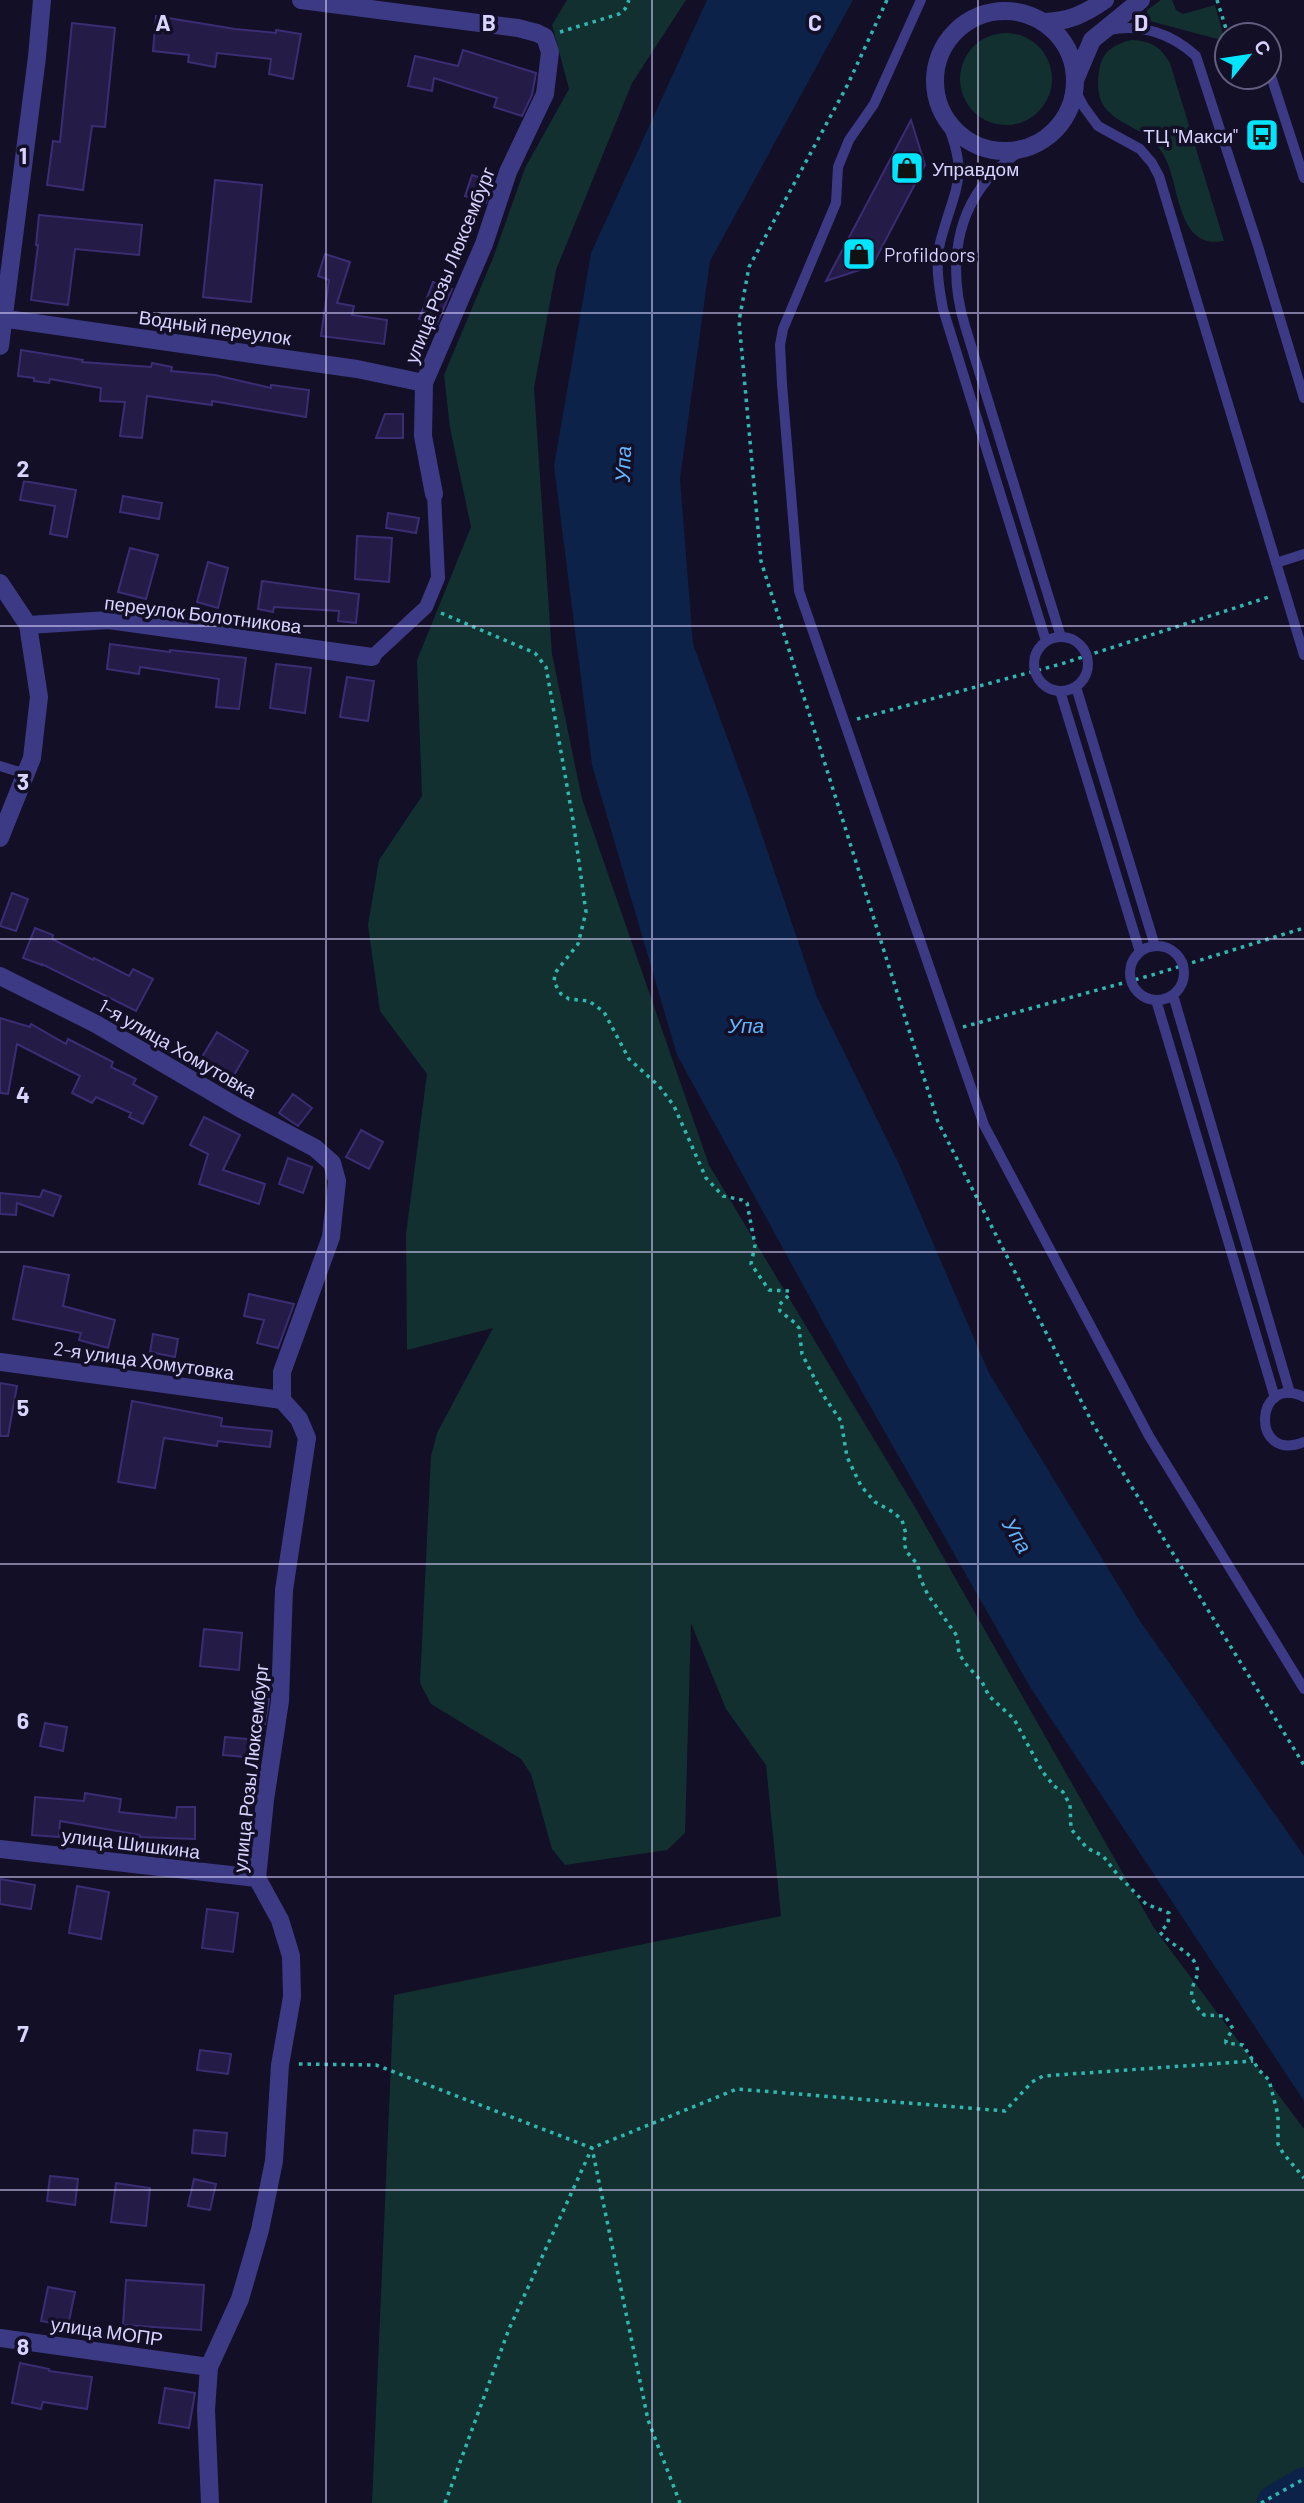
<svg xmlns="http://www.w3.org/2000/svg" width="1304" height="2503" viewBox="0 0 1304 2503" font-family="Barlow,sans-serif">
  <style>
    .green { fill: #12302f }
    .water { fill: #0c2248 }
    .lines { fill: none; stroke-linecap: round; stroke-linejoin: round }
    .river { stroke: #0c2248; stroke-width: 37 }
    .building { fill: #241b47; stroke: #3b2d73; stroke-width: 2 }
    .path { stroke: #2fb8b0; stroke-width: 3.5; stroke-dasharray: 3.5 5; stroke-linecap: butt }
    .service { stroke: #3d3a85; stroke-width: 10 }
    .pedestrian { stroke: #3d3a85; stroke-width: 14 }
    .minor { stroke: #3d3a85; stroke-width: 18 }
    .grid { fill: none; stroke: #d9d4ff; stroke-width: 2; stroke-opacity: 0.55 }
    .labels { text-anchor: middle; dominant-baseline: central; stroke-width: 7; stroke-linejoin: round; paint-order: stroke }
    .poi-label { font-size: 19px; fill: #d9d4ff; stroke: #130f26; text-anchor: start }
    .street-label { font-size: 19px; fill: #d9d4ff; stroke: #130f26 }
    .water-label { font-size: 21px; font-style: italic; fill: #62b6ff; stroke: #130f26 }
    .grid-label { font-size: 23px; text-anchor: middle; font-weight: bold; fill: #d9d4ff; stroke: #130f26; stroke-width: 7; stroke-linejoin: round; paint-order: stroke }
  </style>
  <rect width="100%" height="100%" fill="#130f26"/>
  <!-- green -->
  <path class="green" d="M567,0H686L632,83L556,270L534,388L552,654L582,799L709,1165L916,1509L1154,1928L1304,2129V2503H372L394,1995L781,1916L766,1765L726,1709L691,1623L685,1833L667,1850L565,1865L552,1849L531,1774L521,1759L431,1704L420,1683L431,1456L437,1433L493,1328L407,1350L406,1234L427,1074L380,1011L368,925L379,860L422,796L417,660L471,527L450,428L444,375L493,258L525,168L569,89L552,25Z
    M1161,0H1172L1176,10L1183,14L1215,5L1225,41L1146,20L1147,10Z
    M960 79a46 46 0 1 1 92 0a46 46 0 1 1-92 0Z
    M1131,40C1151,41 1160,46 1170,63L1224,241C1175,250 1181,183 1163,154C1141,116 1087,129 1100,66C1104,50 1116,44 1131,40Z"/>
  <!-- water -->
  <path class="water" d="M707,0H853L710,261L680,479L693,644L750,800L817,997L899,1164L989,1373L1140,1621L1304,1856V2101L1030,1687L849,1369L677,1055L592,765L554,466L591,253Z"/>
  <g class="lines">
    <!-- river -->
    <path class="river" d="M1275,2503L1304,2486"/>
  </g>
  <!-- building -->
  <path class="building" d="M156,16L235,29L276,33V30L301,34L293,79L269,74L271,59L217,53L215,67L188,62L189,55L153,51Z
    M72,23L115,28L105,127L92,126L83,190L47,185L53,141L60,142Z
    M463,50L536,73L532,95L522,116L494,107L497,98L434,78L432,91L408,86L415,56L458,66Z
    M911,120L925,165L872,266L826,281Z
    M472,175L493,182L486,203L465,196Z
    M215,180L262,185L251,302L203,297Z
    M39,215L142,225L139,255L75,249L68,305L31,300L38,245H36Z
    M325,254L350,262L337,303L354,306L352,315L387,320L384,344L321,336L329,280L318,276Z
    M433,282L452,289L436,326L419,319Z
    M21,350L83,360L82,362L151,367L152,363L172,367L171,371L215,375L271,388V385L309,390L306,417L212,401V405L147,396L142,438L120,436L125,402L100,401L101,388L50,379L49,383L34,381V378L18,376Z
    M385,414H403V438H376Z
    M24,481L76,490L67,537L50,534L55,506L20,500Z
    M123,496L162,503L159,519L120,512Z
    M388,513L419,518L416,533L386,528Z
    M357,536L392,538L389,582L355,579Z
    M130,548L158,555L146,599L118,592Z
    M208,562L228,568L218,608L197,602Z
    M262,581L359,594L356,623L338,621L339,611L274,607L273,612L258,609Z
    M110,644L170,652V650L246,658L239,709L216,707L219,679L140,667L139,674L107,669Z
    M276,664L311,668L305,713L270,708Z
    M347,677L374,681L368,721L340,717Z
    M12,893L28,899L16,931L0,926Z
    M35,928L53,935L52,939L93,960L94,958L129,976L133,969L153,979L136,1011L42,964V965L23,958Z
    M0,1018L30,1027L31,1024L66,1044L68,1039L113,1062L111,1067L136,1079L133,1084L157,1097L143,1124L129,1117L131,1113L96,1097L92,1103L72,1093L80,1076L17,1044L8,1094L0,1093Z
    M217,1032L248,1051L230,1082L198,1064Z
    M293,1094L312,1108L298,1126L279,1113Z
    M204,1117L240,1135L223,1170L265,1184L259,1204L199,1184L208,1154L190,1145Z
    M361,1130L383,1142L369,1169L346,1157Z
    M288,1158L312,1167L303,1193L279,1184Z
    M43,1190L61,1196L53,1216L17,1203L16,1215L0,1214V1193L40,1197Z
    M24,1266L69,1275L63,1306L115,1320L108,1348L79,1340L81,1333L13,1319Z
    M249,1294L294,1304L278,1348L257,1343L264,1320L244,1316Z
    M153,1334L178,1339L175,1357L150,1352Z
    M0,1383L17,1386L8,1436H0Z
    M132,1401L222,1418L221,1426L272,1431L270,1447L218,1441L217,1446L164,1438L155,1488L118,1482Z
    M204,1629L242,1633L239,1670L200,1666Z
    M254,1698L269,1699L265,1724L252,1723Z
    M45,1723L67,1727L63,1751L40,1746Z
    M225,1737L260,1740L259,1758L223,1755Z
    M85,1793L121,1799L119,1812L176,1818L177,1807H195V1839L140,1837V1835L60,1821L59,1837L32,1835L35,1797L84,1801Z
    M0,1879L35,1885L31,1909L0,1904Z
    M77,1886L109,1892L101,1939L69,1933Z
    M207,1909L238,1913L233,1952L202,1948Z
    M200,2050L231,2054L228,2074L197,2070Z
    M194,2130L227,2133L225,2156L192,2153Z
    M50,2176L78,2179L75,2205L47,2201Z
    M194,2179L216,2184L210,2210L188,2206Z
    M116,2183L150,2188L146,2226L111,2222Z
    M126,2280L204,2285L201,2330L123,2325Z
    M48,2287L75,2292L68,2326L41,2321Z
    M20,2363L49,2369V2371L92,2377L87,2409L43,2402L41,2409L12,2403Z
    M165,2388L195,2393L189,2428L159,2423Z"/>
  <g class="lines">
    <!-- path -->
    <path class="path" d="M887,0L848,84L749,267L739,321L761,561L938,1122L1094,1426L1304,1765
      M1217,0L1228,35
      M560,32L619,14L625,9L629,0
      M441,613L535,653L546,667L573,820L586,912L578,944L555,973L554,982L561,994L569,999L589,1001L604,1012L629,1059L659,1086L674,1106L706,1178L723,1196L742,1200L747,1203L755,1245L751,1264L769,1290L789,1291V1295L779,1305L780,1311L795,1323L799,1328L802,1354L823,1395L841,1421L847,1457L861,1486L875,1502L893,1512L902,1520L906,1534L904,1541L906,1551L918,1565L920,1578L928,1595L957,1636L959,1653L964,1662L982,1682L989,1696L1014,1719L1042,1771L1054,1786L1063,1792L1070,1805L1071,1829L1087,1848L1103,1856L1117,1874L1146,1904L1169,1913L1168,1924L1160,1932C1169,1945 1190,1950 1196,1965C1204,1982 1177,1988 1204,2015L1225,2016L1233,2029L1226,2040V2043L1243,2045L1259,2070L1269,2080L1278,2115V2144L1283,2153L1304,2178
      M857,719L1061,664L1272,596
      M963,1027L1152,975L1304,928
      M299,2064L376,2065L592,2148L737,2089L1005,2111L1032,2082L1043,2076L1253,2061
      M445,2503L509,2329L592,2148L648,2420L680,2503
      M1261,2503L1304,2479"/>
    <!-- service -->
    <path class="service" d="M921,0L874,104L849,140L838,167L836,203L783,329L780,345L782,384L799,591L984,1125L1149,1436L1304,1689
      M1109,30C1141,23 1172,34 1196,56L1258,246L1304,398
      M1269,70L1304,178
      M1074,88L1084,107L1098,126L1140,149L1152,163L1159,176L1304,655
      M944,116C971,177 955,185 940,243C935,264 939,288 943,309L1046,641
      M1024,148C1012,158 996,168 987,180C952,222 950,277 965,326L1061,637
      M1276,563L1304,554
      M1034 664a27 27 0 1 1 54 0a27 27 0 1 1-54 0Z
      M1076,687L1155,946
      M1060,691L1140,952
      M0,766L26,774
      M1130 973a27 27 0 1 1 54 0a27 27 0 1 1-54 0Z
      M1173,995L1290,1393
      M1156,1000L1275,1398
      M1304,1397C1254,1373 1250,1464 1304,1442"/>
    <!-- pedestrian -->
    <path class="pedestrian" d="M372,657L426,607L438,578L434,494"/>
    <!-- minor -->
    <path class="minor" d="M301,0L518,28L537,33L545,37L550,52L545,94L508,172L484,244L424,383L423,436L434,494
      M935 81a70 70 0 1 1 140 0a70 70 0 1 1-140 0Z
      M1043,22C1068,22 1085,14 1105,0
      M1075,80L1092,40L1141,0
      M0,318L357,369L424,383
      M0,346L37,57L42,0
      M0,583L28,625L39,697L32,758L0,838
      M28,625L109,620L372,657
      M0,976L96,1024L241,1109L315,1148L332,1163L337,1181L331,1237L282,1372V1400L299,1419L307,1438L284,1590L280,1701L265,1800L257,1878L280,1920L291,1956L292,1997L280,2065L274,2161L260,2230L240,2299L209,2367L206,2410L210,2503
      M0,1362L282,1400
      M0,1849L257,1878
      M0,2338L209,2367"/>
  </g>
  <!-- grid -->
  <path class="grid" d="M326,0V2503M652,0V2503M978,0V2503M0,313H1304M0,626H1304M0,939H1304M0,1252H1304M0,1564H1304M0,1877H1304M0,2190H1304"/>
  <!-- icons -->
  <defs>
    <symbol id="bus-square" viewBox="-11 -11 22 22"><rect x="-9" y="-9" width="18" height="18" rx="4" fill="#00e5ff" stroke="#130f26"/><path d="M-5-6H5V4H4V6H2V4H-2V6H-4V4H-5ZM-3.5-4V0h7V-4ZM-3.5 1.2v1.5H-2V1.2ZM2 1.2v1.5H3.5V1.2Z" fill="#111"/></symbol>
    <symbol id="shop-square" viewBox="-11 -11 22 22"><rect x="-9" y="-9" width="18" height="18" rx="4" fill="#00e5ff" stroke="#130f26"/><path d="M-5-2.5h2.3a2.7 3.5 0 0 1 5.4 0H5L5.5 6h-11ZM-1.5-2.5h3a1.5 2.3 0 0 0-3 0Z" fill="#111"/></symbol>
  </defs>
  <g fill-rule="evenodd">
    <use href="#bus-square" x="1243" y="116" width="38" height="38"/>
    <use href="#shop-square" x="888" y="149" width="38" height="38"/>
    <use href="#shop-square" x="840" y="235" width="38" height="38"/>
  </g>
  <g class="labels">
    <!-- poi labels -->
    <g class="poi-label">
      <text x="1238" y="135" text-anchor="end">ТЦ "Макси"</text>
      <text x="932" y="168">Управдом</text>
      <text x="884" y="254">Profildoors</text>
    </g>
    <!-- street labels -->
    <g class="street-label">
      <text transform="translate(449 265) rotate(-68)">улица Розы Люксембург</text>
      <text transform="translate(215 327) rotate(8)">Водный переулок</text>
      <text transform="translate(203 614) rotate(7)">переулок Болотникова</text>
      <text transform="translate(178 1048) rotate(30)">1-я улица Хомутовка</text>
      <text transform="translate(144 1360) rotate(8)">2-я улица Хомутовка</text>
      <text transform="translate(250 1768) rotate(-84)">улица Розы Люксембург</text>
      <text transform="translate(131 1843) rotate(7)">улица Шишкина</text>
      <text transform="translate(107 2331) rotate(8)">улица МОПР</text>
    </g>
    <!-- water labels -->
    <g class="water-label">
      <text transform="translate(622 464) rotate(-88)">Упа</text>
      <text x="746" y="1024">Упа</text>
      <text transform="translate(1018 1535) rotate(59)">Упа</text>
    </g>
  </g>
  <g class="grid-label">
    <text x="163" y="31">A</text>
    <text x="489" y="31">B</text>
    <text x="815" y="31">C</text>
    <text x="1141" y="31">D</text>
    <text x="23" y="164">1</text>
    <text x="23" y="477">2</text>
    <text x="23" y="790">3</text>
    <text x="23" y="1103">4</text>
    <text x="23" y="1416">5</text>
    <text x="23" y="1729">6</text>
    <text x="23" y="2042">7</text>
    <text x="23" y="2355">8</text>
  </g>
  <!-- north arrow -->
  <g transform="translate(1248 56) rotate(60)"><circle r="33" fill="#130f26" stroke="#625e7d" stroke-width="2"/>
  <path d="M0-5L12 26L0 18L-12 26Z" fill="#00e5ff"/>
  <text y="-10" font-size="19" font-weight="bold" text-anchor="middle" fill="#d9d4ff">С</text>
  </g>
</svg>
